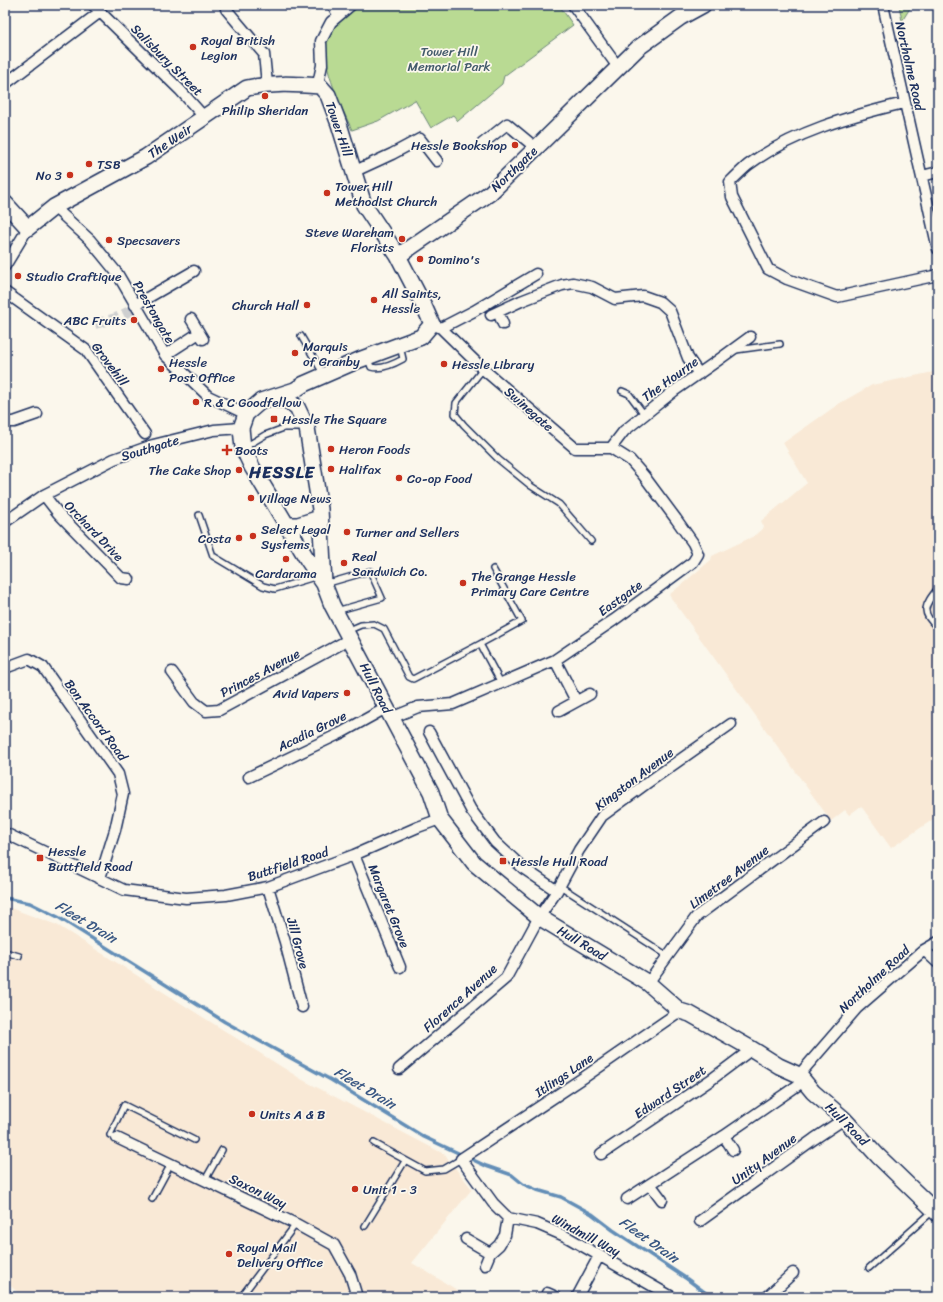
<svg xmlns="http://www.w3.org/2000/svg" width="943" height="1302" viewBox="0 0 943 1302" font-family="Sriracha,sans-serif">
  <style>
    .built { fill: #f9e9d6 }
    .green { fill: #b9da93; stroke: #6a8478 }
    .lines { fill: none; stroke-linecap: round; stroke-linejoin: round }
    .stream { stroke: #638eb7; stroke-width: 3.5 }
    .street-tunnel { stroke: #cecfd0; stroke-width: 10; stroke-dasharray: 10 5; stroke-linecap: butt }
    .lane-casing { stroke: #1b2f5e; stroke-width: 8 }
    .street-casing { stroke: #1b2f5e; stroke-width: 13 }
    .secondary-casing { stroke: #1b2f5e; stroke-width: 18 }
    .lane { stroke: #fbf7ec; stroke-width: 5 }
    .street { stroke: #fbf7ec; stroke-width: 10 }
    .secondary { stroke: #fbf7ec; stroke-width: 15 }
    .rail { stroke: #1b2f5e; stroke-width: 3 }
    .poi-dot { fill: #c8321e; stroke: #fbf7ec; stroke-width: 1.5 }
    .labels { text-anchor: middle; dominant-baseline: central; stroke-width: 3.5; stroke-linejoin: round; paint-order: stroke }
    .poi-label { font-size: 13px; fill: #1b2f5e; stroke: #fbf7ec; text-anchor: start }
    .park-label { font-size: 13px; fill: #425a6b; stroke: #fbf7ec }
    .street-label { font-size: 13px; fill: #1b2f5e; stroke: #fbf7ec }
    .water-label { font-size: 14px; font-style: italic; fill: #395783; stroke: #fbf7ec }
    .district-label { font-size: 17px; font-weight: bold; letter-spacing: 1px; fill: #1b2f5e; stroke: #fbf7ec }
  </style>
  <rect width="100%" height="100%" fill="#fbf7ec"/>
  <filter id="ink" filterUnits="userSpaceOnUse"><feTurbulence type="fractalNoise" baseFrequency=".025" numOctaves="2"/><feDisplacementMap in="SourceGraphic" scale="8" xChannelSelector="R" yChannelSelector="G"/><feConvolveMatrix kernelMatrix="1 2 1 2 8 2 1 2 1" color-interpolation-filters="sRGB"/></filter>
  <g filter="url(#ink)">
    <!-- built -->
    <path class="built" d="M938,371V816L891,848L861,806L849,815L845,810L831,821L669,595L711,560L712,556L754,536L764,527L761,521L807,483L783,443L840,403L872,385Z
      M5,906L57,925L301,1079L444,1154L472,1189L412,1263L469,1297H14L18,1293L5,1280Z"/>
    <!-- green -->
    <path class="green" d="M358,5H559L573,25L504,76L502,84L458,121L453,115L431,128L415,100L378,121L352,130C343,110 314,53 329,33C335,24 350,13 358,5Z
      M899,5H912L902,21Z"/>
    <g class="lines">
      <!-- stream -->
      <path class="stream" d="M5,898L30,903L58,917L225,1022L331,1080L424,1137L486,1166L512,1175L523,1184L537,1190L561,1197L592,1214L613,1230L687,1279L711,1297"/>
      <!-- street-tunnel -->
      <path class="street-tunnel" d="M95,324L116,318L137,307"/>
      <defs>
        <path id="lane" d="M301,336L324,375
          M736,350L780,344
          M368,359L371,367C381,370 394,364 403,359L400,346
          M483,369L456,403L455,414L464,425L498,459L531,486L559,504L591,541
          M622,391L629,394L644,414
          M245,447L265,435L284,428H304
          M199,515L213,556L263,586L275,589L318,576
          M325,584L370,571L382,598L336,611
          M938,588C925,605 919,612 938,628
          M347,631L361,625L374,624L384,629L409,677L413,679L480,644L501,683
          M480,644L522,621L493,569
          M560,886L668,956
          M5,952L19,956
          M117,1138L110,1135L124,1105L194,1140
          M374,1143L425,1171L444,1169L461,1159
          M205,1180L222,1150
          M152,1199L171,1164
          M365,1226L405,1161
          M869,1268L933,1211
          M241,1297L296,1224"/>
        <path id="street" d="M93,5L180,90L205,118
          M333,5L338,15
          M573,5L618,67
          M883,5L938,249
          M226,9L264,54L267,84
          M5,84L100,12
          M320,86L319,79L322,65L321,41L331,22L351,5
          M904,103C850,116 793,132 748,165C742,170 736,176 730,182L732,197L768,269L787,279L837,297L938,275
          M482,144L507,124L536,148
          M353,172L392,154L420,139L437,161
          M922,176L938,172
          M54,207L90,240L117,273L165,355L208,396L246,414
          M5,266L28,228
          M5,292L86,350L145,434
          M135,305L194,271
          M498,312L503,324
          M491,315L521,301L562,285L573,283L592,287L615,299L643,296L660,302L670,311L688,358L699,374
          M191,319L203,339
          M441,328L474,311L536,274
          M165,355L199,333
          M5,422H14L37,414
          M611,448L624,431L674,391L717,361L750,337
          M44,495L58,513L121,578L129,579
          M5,522L44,495L114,459L153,445L214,430L241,428
          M555,660L576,701
          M5,668L29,659L43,667L118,774L123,794L115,830L100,878
          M172,672L194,702L206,711L219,710L350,639
          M559,711L590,694
          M391,718L418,707L453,704L555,660L614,620L693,562L698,554L693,543L676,519L644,476L630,460L611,448H575L483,369L441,328L432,324
          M429,732L471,810L495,842L523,868L557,891
          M249,777L341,733L386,708
          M5,833L124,890L186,898L226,895L268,887L354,855L418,827L440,819
          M354,855L400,967
          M268,887L285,942L302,1007
          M924,950L938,963
          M648,983L697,916L824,822
          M399,1069L506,978L539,917L557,891L579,850L602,816L647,783L731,724
          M799,1075L857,1008L924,950L938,942
          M724,1136L733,1150
          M117,1138L296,1224L334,1245L350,1274L357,1297
          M601,1154L712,1079L752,1049
          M650,1184L662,1200
          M627,1199L724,1136L804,1081
          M700,1221L814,1139L844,1119
          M466,1239L490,1253
          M485,1265L490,1253L499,1245L505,1235L508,1218
          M547,1293L556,1297
          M577,1297L599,1256
          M672,1297L567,1237L537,1224L508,1218L493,1203L461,1159L586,1076L680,1011
          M767,1297L793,1273"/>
        <path id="secondary" d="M5,203L28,228L54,207L146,157L247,88C274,83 293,84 320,86L328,95L339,124L364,205L398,256L424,306L432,324L421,337L359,360L304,384L295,390L261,401L246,414L241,428L243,448L252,467L307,559L324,584L332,605L431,792L440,819L474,863L539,917L648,983L680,1011L690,1014L752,1049L779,1066L799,1075L813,1092L844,1119L878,1156L938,1214
          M398,256L490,193L638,48L681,17L703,5
          M271,399L286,400L297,407L307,428L320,509L324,584
          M287,525H298L320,518"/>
      </defs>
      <!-- lane casing -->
      <use href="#lane" class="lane-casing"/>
      <!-- street casing -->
      <use href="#street" class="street-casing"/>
      <!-- secondary casing -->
      <use href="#secondary" class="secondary-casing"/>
      <!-- lane -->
      <use href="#lane" class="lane"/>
      <!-- street -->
      <use href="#street" class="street"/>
      <!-- secondary -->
      <use href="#secondary" class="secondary"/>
      <!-- rail -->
      <path class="rail" d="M5,1287L15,1297
        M5,1296L6,1297"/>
    </g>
  </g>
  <!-- markers -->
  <g class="poi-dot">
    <circle cx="193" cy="47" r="4"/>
    <circle cx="265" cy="96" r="4"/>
    <circle cx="515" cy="145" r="4"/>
    <circle cx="89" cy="164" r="4"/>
    <circle cx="70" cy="175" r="4"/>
    <circle cx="327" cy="193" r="4"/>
    <circle cx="402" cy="239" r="4"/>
    <circle cx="109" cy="240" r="4"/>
    <circle cx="420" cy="259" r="4"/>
    <circle cx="18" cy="276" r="4"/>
    <circle cx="374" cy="300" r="4"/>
    <circle cx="307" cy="305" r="4"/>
    <circle cx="134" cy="320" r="4"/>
    <circle cx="295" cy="353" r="4"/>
    <circle cx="444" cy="364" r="4"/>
    <circle cx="161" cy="369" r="4"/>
    <circle cx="196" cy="402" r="4"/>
    <rect x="270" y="415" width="8" height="8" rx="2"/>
    <circle cx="331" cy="449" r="4"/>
    <path d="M225 444h4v4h4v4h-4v4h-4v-4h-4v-4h4z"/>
    <circle cx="331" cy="469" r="4"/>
    <circle cx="239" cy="470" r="4"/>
    <circle cx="399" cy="478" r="4"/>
    <circle cx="251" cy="498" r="4"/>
    <circle cx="347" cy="532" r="4"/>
    <circle cx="253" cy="536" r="4"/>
    <circle cx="239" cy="538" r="4"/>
    <circle cx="286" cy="559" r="4"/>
    <circle cx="344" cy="563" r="4"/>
    <circle cx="463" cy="583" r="4"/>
    <circle cx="347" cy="693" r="4"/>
    <rect x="36" y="854" width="8" height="8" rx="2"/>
    <rect x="499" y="857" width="8" height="8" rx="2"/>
    <circle cx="252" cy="1114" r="4"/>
    <circle cx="355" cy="1189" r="4"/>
    <circle cx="229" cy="1254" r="4"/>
  </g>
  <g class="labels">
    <!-- poi labels -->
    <g class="poi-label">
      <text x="201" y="40">Royal British<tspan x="201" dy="15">Legion</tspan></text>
      <text x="265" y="110" text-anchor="middle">Philip Sheridan</text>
      <text x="507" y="145" text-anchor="end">Hessle Bookshop</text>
      <text x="97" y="164">TSB</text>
      <text x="62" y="175" text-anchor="end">No 3</text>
      <text x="335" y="186">Tower Hill<tspan x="335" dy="15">Methodist Church</tspan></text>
      <text x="394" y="232" text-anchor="end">Steve Wareham<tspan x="394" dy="15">Florists</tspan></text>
      <text x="117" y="240">Specsavers</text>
      <text x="428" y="259">Domino's</text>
      <text x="26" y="276">Studio Craftique</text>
      <text x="382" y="293">All Saints,<tspan x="382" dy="15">Hessle</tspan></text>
      <text x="299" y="305" text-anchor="end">Church Hall</text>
      <text x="126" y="320" text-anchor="end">ABC Fruits</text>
      <text x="303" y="346">Marquis<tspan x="303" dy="15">of Granby</tspan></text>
      <text x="169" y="362">Hessle<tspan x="169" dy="15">Post Office</tspan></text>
      <text x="452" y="364">Hessle Library</text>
      <text x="204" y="402">R &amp; C Goodfellow</text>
      <text x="282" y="419">Hessle The Square</text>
      <text x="339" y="449">Heron Foods</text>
      <text x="235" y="450">Boots</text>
      <text x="339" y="469">Halifax</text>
      <text x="231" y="470" text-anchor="end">The Cake Shop</text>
      <text x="407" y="478">Co-op Food</text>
      <text x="259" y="498">Village News</text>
      <text x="261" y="529">Select Legal<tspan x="261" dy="15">Systems</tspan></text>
      <text x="355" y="532">Turner and Sellers</text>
      <text x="231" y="538" text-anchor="end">Costa</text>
      <text x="352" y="556">Real<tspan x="352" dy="15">Sandwich Co.</tspan></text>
      <text x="286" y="573" text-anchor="middle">Cardarama</text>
      <text x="471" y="576">The Grange Hessle<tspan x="471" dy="15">Primary Care Centre</tspan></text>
      <text x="339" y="693" text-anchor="end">Avid Vapers</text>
      <text x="48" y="851">Hessle<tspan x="48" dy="15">Buttfield Road</tspan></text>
      <text x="511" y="861">Hessle Hull Road</text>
      <text x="260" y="1114">Units A &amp; B</text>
      <text x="363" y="1189">Unit 1 - 3</text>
      <text x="237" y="1247">Royal Mail<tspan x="237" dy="15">Delivery Office</tspan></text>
    </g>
    <!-- park labels -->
    <g class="park-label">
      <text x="449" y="51">Tower Hill<tspan x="449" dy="15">Memorial Park</tspan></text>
    </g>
    <!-- street labels -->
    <g class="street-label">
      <text transform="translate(167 60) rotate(45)">Salisbury Street</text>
      <text transform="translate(910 66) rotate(77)">Northolme Road</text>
      <text transform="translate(339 129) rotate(71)">Tower Hill</text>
      <text transform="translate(170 141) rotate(-34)">The Weir</text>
      <text transform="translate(514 169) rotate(-44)">Northgate</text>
      <text transform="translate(154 312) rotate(60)">Prestongate</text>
      <text transform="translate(110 364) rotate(53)">Grovehill</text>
      <text transform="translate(670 379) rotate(-36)">The Hourne</text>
      <text transform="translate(529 409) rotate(41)">Swinegate</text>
      <text transform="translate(150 448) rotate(-17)">Southgate</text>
      <text transform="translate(94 531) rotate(46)">Orchard Drive</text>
      <text transform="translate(620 598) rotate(-36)">Eastgate</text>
      <text transform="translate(260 673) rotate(-28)">Princes Avenue</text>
      <text transform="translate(376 688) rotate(63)">Hull Road</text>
      <text transform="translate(96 720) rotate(54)">Bon Accord Road</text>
      <text transform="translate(312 731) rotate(-26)">Acadia Grove</text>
      <text transform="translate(634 779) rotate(-37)">Kingston Avenue</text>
      <text transform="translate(288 864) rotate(-18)">Buttfield Road</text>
      <text transform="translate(729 877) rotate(-37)">Limetree Avenue</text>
      <text transform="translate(389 906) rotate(68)">Margaret Grove</text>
      <text transform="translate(298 943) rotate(75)">Jill Grove</text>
      <text transform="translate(582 943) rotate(31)">Hull Road</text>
      <text transform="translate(874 979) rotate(-43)">Northolme Road</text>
      <text transform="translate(460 998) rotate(-42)">Florence Avenue</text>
      <text transform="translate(564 1075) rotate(-34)">Itlings Lane</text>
      <text transform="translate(670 1092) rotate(-34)">Edward Street</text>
      <text transform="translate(847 1124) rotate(45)">Hull Road</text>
      <text transform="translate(764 1159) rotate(-36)">Unity Avenue</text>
      <text transform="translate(258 1191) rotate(26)">Saxon Way</text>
      <text transform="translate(586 1235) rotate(28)">Windmill Way</text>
    </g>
    <!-- water labels -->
    <g class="water-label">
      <text transform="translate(86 922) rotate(31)">Fleet Drain</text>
      <text transform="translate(365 1088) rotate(31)">Fleet Drain</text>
      <text transform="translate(649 1240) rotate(35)">Fleet Drain</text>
    </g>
    <!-- district labels -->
    <g class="district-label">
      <text x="282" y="472">HESSLE</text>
    </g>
  </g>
  <!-- margin -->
  <rect width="943" height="1302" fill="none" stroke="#fbf7ec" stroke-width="20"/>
  <rect x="10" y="10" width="923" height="1282" fill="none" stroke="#1b2f5e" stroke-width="1.5" filter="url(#ink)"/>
</svg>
